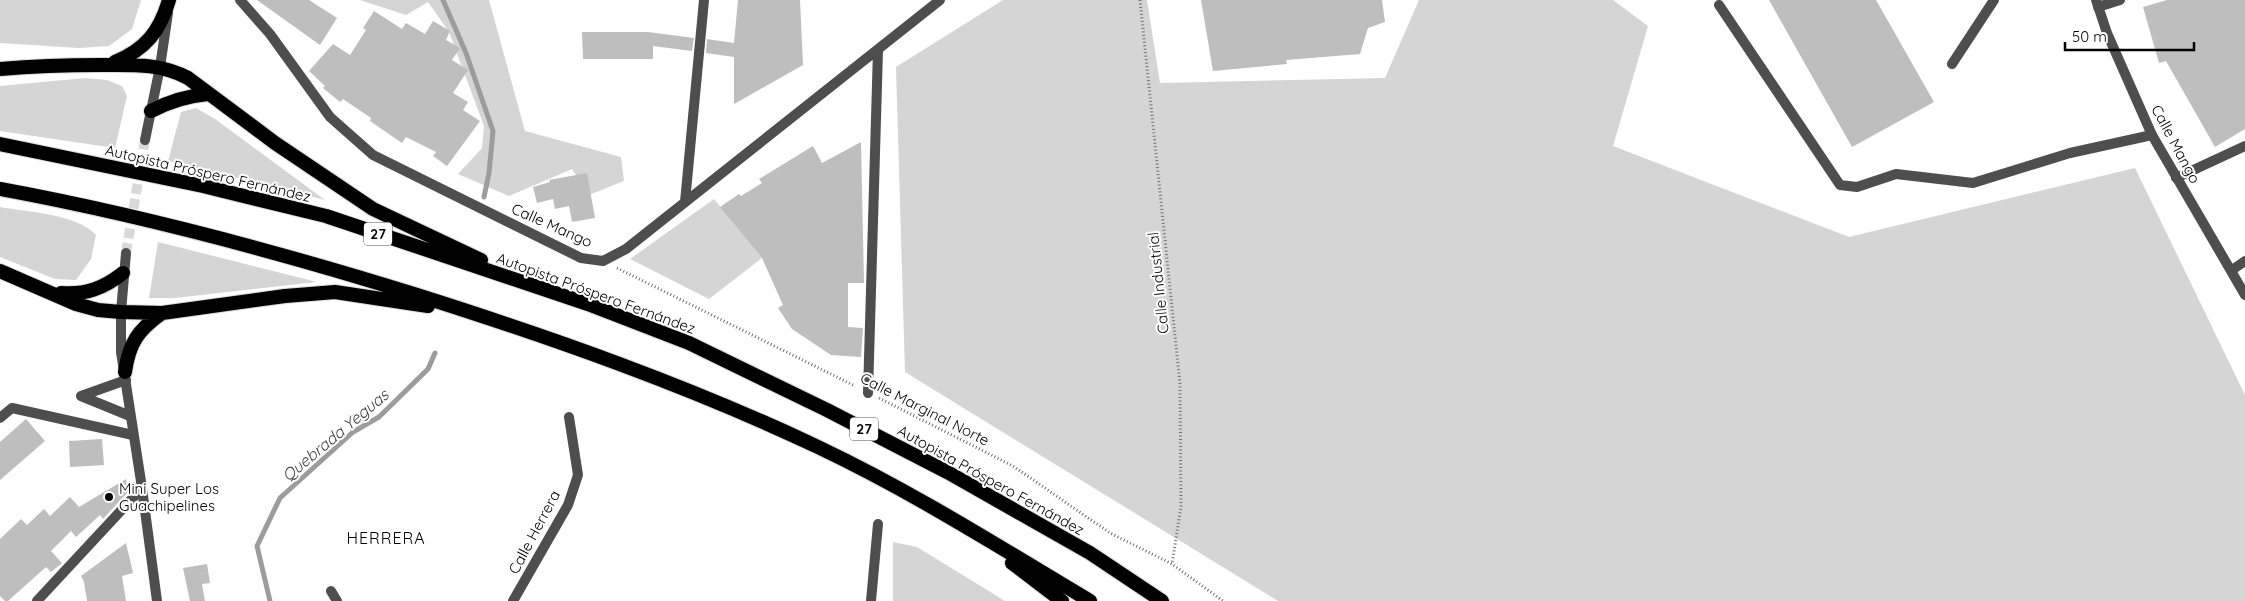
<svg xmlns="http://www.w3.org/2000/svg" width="2245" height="601" viewBox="0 0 2245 601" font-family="Quicksand,sans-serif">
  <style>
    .green { fill: #d5d5d5 }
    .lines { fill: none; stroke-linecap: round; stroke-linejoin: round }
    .stream { stroke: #9c9c9c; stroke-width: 5 }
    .building { fill: #bebebe }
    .tertiary-tunnel { stroke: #d9d9d9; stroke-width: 10; stroke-dasharray: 10 5; stroke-linecap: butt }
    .trunk-casing { stroke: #dbdbdb; stroke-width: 16 }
    .path { stroke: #707070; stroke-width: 3; stroke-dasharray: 1 2.5; stroke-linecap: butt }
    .service { stroke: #4e4e4e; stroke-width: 10 }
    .minor { stroke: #4e4e4e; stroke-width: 10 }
    .tertiary { stroke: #4e4e4e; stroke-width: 10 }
    .trunk { stroke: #000; stroke-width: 14 }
    .poi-dot { fill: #000; stroke: #fff; stroke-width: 2 }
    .labels { text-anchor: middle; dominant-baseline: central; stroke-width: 4; stroke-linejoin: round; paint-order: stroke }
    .shield { fill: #fff; stroke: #4c4c4c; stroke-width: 1 }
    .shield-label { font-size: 14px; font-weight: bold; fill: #000 }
    .street-label { font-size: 15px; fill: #000; stroke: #fff }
    .poi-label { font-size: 15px; fill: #000; stroke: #fff; text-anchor: start }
    .water-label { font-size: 16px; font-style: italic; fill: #3d3d3d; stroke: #fff }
    .neighbourhood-label { font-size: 16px; letter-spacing: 1px; fill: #000; stroke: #fff }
  </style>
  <rect width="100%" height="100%" fill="#fff"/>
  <!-- green -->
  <path class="green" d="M0,0H141L132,29L109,46L79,48L0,43Z
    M360,0H489L525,131L621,157L624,181L589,195L572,169L509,196L458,174L482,148L484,126L449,32L428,2L406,15Z
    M1003,0H1147L1160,83L1385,78L1419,0H1613L1648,26L1613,146L1849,237L2135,168L2245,395V601H1278L905,372L896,67Z
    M85,78L107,80L122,86L127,96L115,148L0,131V86Z
    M196,108L215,119L325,200L168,161L181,112Z
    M714,199L762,258L709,299L630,259Z
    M0,207C28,212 77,214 96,235L91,259L76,280L55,279L0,257Z
    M158,242L317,282L175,298H149Z
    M893,542L917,547L1005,601H893Z"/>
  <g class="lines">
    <!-- stream -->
    <path class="stream" d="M443,0L466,53L493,131L489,173L484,197
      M270,601L257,546L280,498L353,432L379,417L428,369L435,353"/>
  </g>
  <!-- building -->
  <path class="building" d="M257,0H309L337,18L320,45Z
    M738,0H800L803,65L734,104V57L706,53L707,39L734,43Z
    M1201,0H1382L1385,22L1368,28L1360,54L1286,60L1287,64L1213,71Z
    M1769,0H1876L1934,102L1852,147Z
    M2167,0H2245V129L2215,147L2166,61L2159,63L2143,7Z
    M374,11L402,29L406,23L425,34L433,21L450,31L446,40L460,48L452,60L468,70L453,93L468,102L463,110L480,121L447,166L433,156L436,152L406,137L402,143L370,121L371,118L343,99L340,102L323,88L325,86L309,71L333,44L350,55L366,30L363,28Z
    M582,32H648L694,38L692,51L653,46V59H583Z
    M861,142L864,283H848V327L863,328L861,357L831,355L792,329L778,308L783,305L762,258L720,207L739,194L741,196L762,183L759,179L813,146L822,163Z
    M587,173L595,218L572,222L569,206L555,209L553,199L537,203L533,187L550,182L549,180Z
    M26,419L45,441L0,480V442Z
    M102,439L104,465L70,467L69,441Z
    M126,479L128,492L103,519L100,515L76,537L71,531L51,551L62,563L51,572L46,567L8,601H5L0,596V539L21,519L27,525L44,509L50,516L70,497L79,507Z
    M126,543L133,573L122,576L126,601H87L84,582L81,576Z
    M207,564L210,583L202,584L205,601H190L183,568Z"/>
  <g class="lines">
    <!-- tertiary-tunnel -->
    <path class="tertiary-tunnel" d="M126,253L145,140"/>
    <defs>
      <path id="trunk" d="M115,62C146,49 160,31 169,0
        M0,69C34,66 67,65 101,65C132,65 160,63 188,78L275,143L373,209L481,260
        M151,111C170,101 186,96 208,94
        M0,144L203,186L326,216L588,304L689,343L827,410L949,473L1090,553L1162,601
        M0,189C141,215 279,252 417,295C553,338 689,386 818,447C913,492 1001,548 1090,601
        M0,271L76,304L98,310L121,312L162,313L285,296L335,292L428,306
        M61,293C86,295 104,288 123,273
        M125,372C129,343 138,330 162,313
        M1012,563L1062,601"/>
    </defs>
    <!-- trunk casing -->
    <use href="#trunk" class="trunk-casing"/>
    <!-- path -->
    <path class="path" d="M1140,0L1180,384L1181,506L1172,564
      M617,268L855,386
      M879,398L1013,466L1110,533L1172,564L1223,601"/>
    <!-- service -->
    <path class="service" d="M1719,5L1840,185L1857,187L1896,174L1973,183L2070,153L2152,135
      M2098,7L2120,0
      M1952,64L1994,0
      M2176,178L2245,146
      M685,202L704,0
      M2232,270L2245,261
      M331,591L337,601"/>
    <!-- minor -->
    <path class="minor" d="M240,0L270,34L330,117L373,155L581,258L603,261L626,249L940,0
      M2096,0L2107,33L2152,135L2245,295
      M868,393L878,50
      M81,396L130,416
      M81,396L126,380
      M0,418L12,408L133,435
      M37,601L142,488
      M513,601L568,505L578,475L569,417
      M871,601L878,524"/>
    <!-- tertiary -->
    <path class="tertiary" d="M145,140L160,67L168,13
      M126,253L121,312V352L142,488L157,601"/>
    <!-- trunk -->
    <use href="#trunk" class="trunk"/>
  </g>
  <!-- markers -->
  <circle class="poi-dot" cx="109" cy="497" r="5"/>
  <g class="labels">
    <!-- shield labels -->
    <g class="shield">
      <rect x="364" y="222.5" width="28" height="23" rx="4"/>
      <rect x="850" y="417.5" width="28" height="23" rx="4"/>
    </g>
    <g class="shield-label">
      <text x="378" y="234">27</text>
      <text x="864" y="429">27</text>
    </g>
    <!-- street labels -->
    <g class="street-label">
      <text transform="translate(2176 144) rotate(62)">Calle Mango</text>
      <text transform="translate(208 173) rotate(13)">Autopista Próspero Fernández</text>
      <text transform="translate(552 225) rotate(24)">Calle Mango</text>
      <text transform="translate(1158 283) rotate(-96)">Calle Industrial</text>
      <text transform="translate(596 293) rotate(20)">Autopista Próspero Fernández</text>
      <text transform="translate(925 409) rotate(27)">Calle Marginal Norte</text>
      <text transform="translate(991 480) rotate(29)">Autopista Próspero Fernández</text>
      <text transform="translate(534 532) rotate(-62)">Calle Herrera</text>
    </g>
    <!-- poi labels -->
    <g class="poi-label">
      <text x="119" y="488">Mini Super Los<tspan x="119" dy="17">Guachipelines</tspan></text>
    </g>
    <!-- water labels -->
    <g class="water-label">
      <text transform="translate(335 435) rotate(-40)">Quebrada Yeguas</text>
    </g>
    <!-- neighbourhood labels -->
    <g class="neighbourhood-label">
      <text x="386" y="538">HERRERA</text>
    </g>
  </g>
  <!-- scale -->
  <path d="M2065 42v8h129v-8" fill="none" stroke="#000000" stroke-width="2.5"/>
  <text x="2072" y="42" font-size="15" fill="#000000" stroke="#ffffff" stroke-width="4" paint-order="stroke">50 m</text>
</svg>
